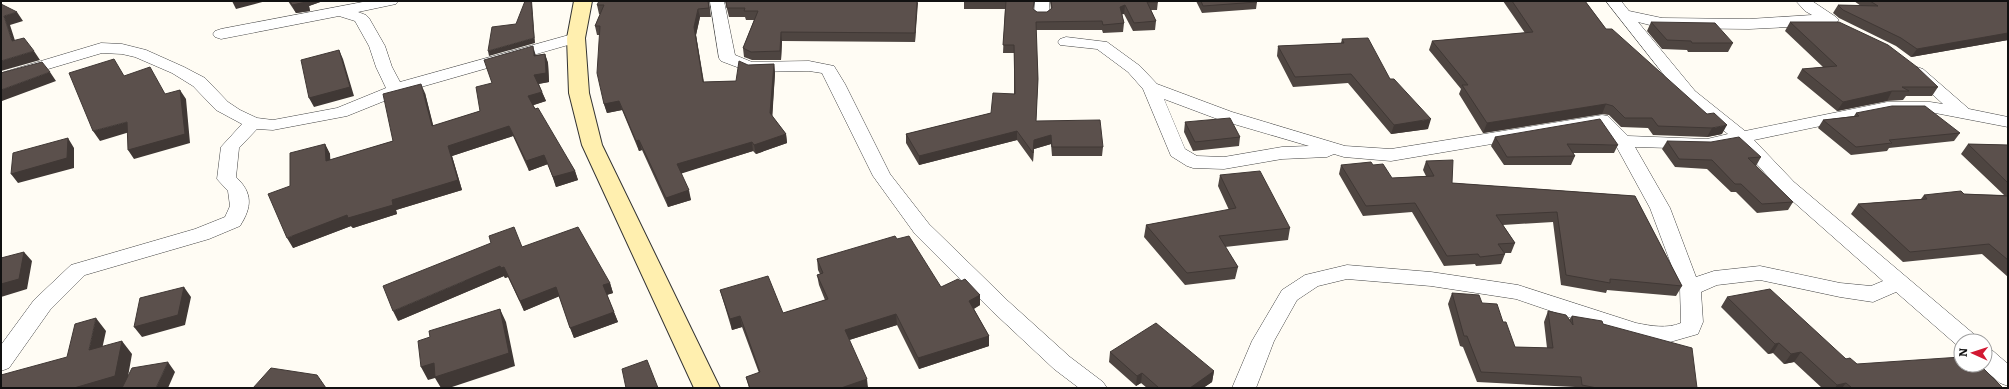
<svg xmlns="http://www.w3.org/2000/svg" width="2009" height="389" viewBox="0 0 2009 389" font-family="Literata,serif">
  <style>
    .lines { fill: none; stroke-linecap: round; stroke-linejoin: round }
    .street-casing { stroke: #444; stroke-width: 1 }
    .secondary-casing { stroke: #333; stroke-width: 2 }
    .street { fill: #fff; fill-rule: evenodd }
    .secondary { fill: #ffefaf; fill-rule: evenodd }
    .wall { fill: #4e4541 }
    .shaded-wall { fill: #403835 }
    .building { fill: #5b504c; stroke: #403835 }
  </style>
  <rect width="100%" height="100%" fill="#fffcf4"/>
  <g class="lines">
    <defs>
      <path id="street" d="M368,1H398L396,4L358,12L366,15L369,18L385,46L392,67L400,82L576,33L582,35L584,38L582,41L414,89L347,116L273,130L257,129L239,148L236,177C253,193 252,207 240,226L209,239L85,275L50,310L9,368L1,371V345L34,300L71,265L195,229L225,217L230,206L228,191L217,179L221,147L242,124L216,110L193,86L172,73L135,57L122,54L102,53L1,83V73L101,43L122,44L146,50L184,67L205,78L228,102L240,110L257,118L273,120L337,108L386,88L376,67L369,46L355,21L339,16L221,39L215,37L213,34L215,31L221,29Z
        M710,1H724L735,55L752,62L809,61L834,66L845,84L890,174L929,224L1008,301L1070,357L1103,382L1107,388H1079L1054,369L992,311L915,234L873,176L822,73L809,71L750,72L721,61L719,58Z
        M1035,1H1049L1050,16L1047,19H1037L1034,16Z
        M1606,1H1621L1629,11L1662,18L1749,19L1812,15L1805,11L1796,1H1812L1836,17L1839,20L1836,23L1831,25L1749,29L1662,28L1638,22L1695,91L1745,131L1887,102H1930L1943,104L1911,75L1909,72L1911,69L1917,67L1923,69L1969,109L2008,117V127L1930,112H1887L1754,140L1794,182L1975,335L1978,341H1961V347H1959L1896,292L1873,302L1840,297L1760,280L1717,285L1701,292L1703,322L1698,334L1670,342H1649L1627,337L1516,299L1431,286L1347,279L1318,286L1297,300L1274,341L1256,388H1232L1252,341L1282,290L1305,275L1347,265L1431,272L1518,285L1636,323C1651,326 1667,329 1681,323L1680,288L1650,208L1615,144L1598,126L1391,161L1344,157L1334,154L1327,157L1282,159L1224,169L1193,168L1187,166L1171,156L1143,89L1128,72L1097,49L1060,45L1058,42L1060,39L1066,37L1107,42L1140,66L1157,84L1232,112L1345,146L1391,149L1602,115L1608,116L1628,136L1707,139L1728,134L1683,99ZM1164,99L1220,120L1309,146L1282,147L1224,157L1197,156L1185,149ZM1738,143L1780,190L1883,281L1871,286L1840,283L1760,266L1714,271L1696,277L1670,208L1635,147L1707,149Z
        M1985,349L1993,351L2008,364V386L2000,383L1979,365H1985Z"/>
      <path id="secondary" d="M574,1H592L585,38L589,93L602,145L720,388H694L582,145L569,93L567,38Z"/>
    </defs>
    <!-- street casing -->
    <use href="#street" class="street-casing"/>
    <!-- secondary casing -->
    <use href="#secondary" class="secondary-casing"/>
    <!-- street -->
    <use href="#street" class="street"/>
    <!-- secondary -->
    <use href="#secondary" class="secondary"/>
  </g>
  <!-- wall -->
  <path class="wall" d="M288,1H323L309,6L310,11L296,13Z
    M709,1L711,17H700L696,35L704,82L736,81L748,65L774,64L775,73L772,116L786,134L787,143L756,154L753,151L681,173L691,200L668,207L642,150L639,151L622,110L607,113L604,104L600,35H597L595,26L600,14H599L597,5Z
    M725,1H917L915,42L782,41L781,60H752L744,57L743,48L754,20H746L745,17H729Z
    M964,1H1034L1033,9L1037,12H1047L1051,9L1050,1H1158L1157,10H1151L1156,21L1155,30L1133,31L1124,14H1122L1124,23L1123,32L1103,33L1102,30H1036L1038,79L1036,121L1103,147L1102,156H1052L1051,144L1034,149L1033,162L1017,140L919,165L906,143V134L991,113L1014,94V53H1003L1005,9H964Z
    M1196,1H1256L1257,2L1256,9L1202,13Z
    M1503,1H1585L1606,29L1722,134L1707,137L1653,135L1648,128L1621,127L1609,115L1602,114L1483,133L1459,94L1461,89L1429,50L1432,41L1525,33Z
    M1854,1H2008V40L1911,57L1896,46L1839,18L1833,13L1838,5L1861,6Z
    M1651,22L1733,43L1728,52H1688L1687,50L1662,49L1647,31Z
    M1790,22L1938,87L1932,96H1906L1903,100L1887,101L1837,111L1797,78L1802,69L1823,67L1785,31Z
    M1342,39L1390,79L1428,129L1391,134L1348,83L1293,87L1277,56L1278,46L1341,43Z
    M545,54L548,63L549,82L539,84L542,92L546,101L533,105L575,171L578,180L556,187L548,164L529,171L513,136L452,156L462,190L396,210L397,214L353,228L351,226L293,248L290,186L325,144L330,154V160L393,141L425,93L433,126L480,111L492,83L536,55Z
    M1856,113L1960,133L1954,141L1889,148L1887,151L1851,155L1818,128L1823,120L1854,116Z
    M1185,122L1240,137L1239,146L1193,151L1184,132Z
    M1495,137L1618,145L1614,153H1573L1575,156L1571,165H1504L1491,146Z
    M1667,141L1761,157L1756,166L1793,202L1788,210L1757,213L1736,192H1731L1707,169L1675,167L1662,149Z
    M1968,144L2008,145V277L1982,254L1903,262L1851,214L1858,204L1921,199L1924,195L1964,194L2004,195L1961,154Z
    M1426,161L1452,183L1635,196L1682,286L1676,296L1607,290L1606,293L1561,285L1553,222L1503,225L1515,243L1511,253H1504L1505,254L1501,264L1476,266L1475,264L1444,266L1412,212L1363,216L1339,174L1341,165H1373L1392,178L1426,176L1423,170Z
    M1220,175L1290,228L1288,240L1225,247L1238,267L1235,279L1185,285L1144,237L1146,225L1229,210L1218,186Z
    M897,239L941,287L961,281L980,295V305L974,309L989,336V346L919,369L897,325L849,340L868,388H749L746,377L759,373L742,327L732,330L720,290L783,313L825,300L819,285L817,275L820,274L818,270L817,259Z
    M522,247L610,283L613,293L607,295L618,322L574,338L559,296L524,311L508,277L505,278L504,276L398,321Z
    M1452,293L1482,303L1503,322L1515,347L1547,348L1544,322L1548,311L1569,320L1572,316L1603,324L1697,388H1575V387L1477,382L1463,347L1460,346L1448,304Z
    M1727,297L1857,364L2003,388H1822L1794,362L1784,364L1773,353L1768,354L1721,307Z
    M1110,352L1214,371L1212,382L1203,388H1147L1141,383L1136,386L1109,362Z"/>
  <!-- shaded-wall -->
  <path class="shaded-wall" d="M232,1H266L236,9Z
    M306,1H323L309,6L310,11L296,13L292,5Z
    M531,1H532L535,43L489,56L488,51L534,38Z
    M917,1L918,3L915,42V33Z
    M1125,5L1124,14L1120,15V7Z
    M698,9L700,17L696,35L705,91L694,27Z
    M17,12L23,21L10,25L18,50L12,41L4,16Z
    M781,32L782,41L781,60L780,51Z
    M2008,33V40L1911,57L1917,49Z
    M533,46L536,56H534Z
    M339,50L343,59L354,96L314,107L309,98Z
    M34,51L40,60L1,71V61Z
    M545,54L548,63L549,82L537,84L534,75Z
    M774,64L775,73L772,122L770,113Z
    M50,72L56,81L2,101L1,99V90Z
    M421,84L425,93L436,136L432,126Z
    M180,90L186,99L190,143L134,159L128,150Z
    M1892,91L1887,101L1837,111L1843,102Z
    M542,92L546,101L531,106L528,96Z
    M619,101L622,110L607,113L604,104Z
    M1606,104L1602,114L1483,133L1487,123Z
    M1431,119L1428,129L1391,134L1394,125Z
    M127,122L133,131L100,141L93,131Z
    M1727,125L1722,134L1707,137L1712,128Z
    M509,126L513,136L452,156L462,190L396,210L397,214L353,228L351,226L293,248L287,238L347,215L448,146Z
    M1017,131V140L919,165V156Z
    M786,134L787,143L756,154L754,145Z
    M1051,135V144L1034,149L1033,162L1034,140Z
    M68,138L74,148V168L18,183L11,174Z
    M639,140L642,150L639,151L636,141Z
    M752,142L753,151L680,174L677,164Z
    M325,144L330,154L331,171L326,161Z
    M544,155L548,164L529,171L526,161Z
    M575,171L578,180L556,187L553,177Z
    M689,190L691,200L668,207L666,198Z
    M24,252L32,261L27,289L1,297V284Z
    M500,266L504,267L508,277L505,278L504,276L398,321L393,311Z
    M610,283L613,293L606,295L603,285Z
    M184,287L191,297L185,325L142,337L134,327Z
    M556,287L560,296L524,311L520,301Z
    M980,295V305L969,311V301Z
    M500,309L506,322L515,366L449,388H441L435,378L428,380L421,367Z
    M614,312L618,322L574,338L570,328Z
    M896,314L897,325L846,341L845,330Z
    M740,316L742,327L732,330L730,319Z
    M96,318L106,331L99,363L89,350Z
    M989,336V346L919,369L918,358Z
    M122,341L132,354L126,388H74Z
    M1779,343L1773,353L1768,354L1775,344Z
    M1801,352L1794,362L1784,364L1791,354Z
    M168,362L175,372L168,388H156Z
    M1214,371L1212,382L1203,388H1190Z
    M1142,373L1141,383L1136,386L1137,376Z
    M867,379L868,388H841Z
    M1846,383L1842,388H1835L1837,385Z"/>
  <!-- building -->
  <path class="building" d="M290,1H306V2L292,5Z
    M525,1H531L534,38L488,51L492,27L516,24Z
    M599,1H708L709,8L698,9L694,27L703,82L736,81L739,61L748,65L774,64L770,113L786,134L754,145L752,142L677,164L689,190L666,198L639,140L636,141L619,101L604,104L597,73L600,26H595L604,5H597Z
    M726,1H917L915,33L781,32L780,51L751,52L743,48L758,11H744L745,8H727Z
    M1006,1H1034L1033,9L1037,12H1047L1052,8L1051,1H1158V2H1147L1156,21L1134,23L1125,5L1120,7L1124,23L1103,25L1102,21L1036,22L1038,79L1036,121L1100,120L1103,147H1052L1051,135L1034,140L1033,153L1017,131L919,156L906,134L991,113L993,93L1015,94L1014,45H1003Z
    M1201,1H1256L1257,2L1203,6Z
    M1512,1H1585L1606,29H1612L1707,114L1714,113L1727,125L1712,128L1658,126L1652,118H1625L1613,106L1606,104L1487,123L1462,85H1468L1432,41L1533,32Z
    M1870,1H2008V33L1917,49L1901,38L1843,10L1838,5L1878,6Z
    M1,4L17,12L4,16L12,41L24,38L34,51L1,61Z
    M1651,22L1715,23L1733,43H1692L1691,41L1667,40Z
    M1790,22H1839L1888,45L1917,67L1938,87H1902L1909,91H1892L1843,102L1802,69L1837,66Z
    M1368,38L1390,79H1394L1431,119L1394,125L1351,74L1295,77L1278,46L1344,43L1342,39Z
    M533,46L534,56L545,54L546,73L534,75L542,92L528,96L535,109L538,108L575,171L553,177L544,155L526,161L509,126L448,146L458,180L392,200L393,205L348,218L347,215L287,238L268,194L290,186V153L325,144L326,161L393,141L383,94L421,84L432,126L480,111L476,87L492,83L484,60Z
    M339,50L350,87L309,98L301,60Z
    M114,59L124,76L150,67L165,94L180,90L185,134L128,150L127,122L93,131L69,73Z
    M42,62L50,72L1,90V73Z
    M1892,106H1925L1960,133L1889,140L1892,143L1856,147L1823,120L1859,116L1856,113Z
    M1230,118L1240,137L1195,142L1185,122Z
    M1600,119L1618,145L1567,144L1575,156L1507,157L1495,137Z
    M1739,137L1761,157L1748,158L1793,202L1762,204L1741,184H1735L1712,160L1679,159L1667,141L1711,142Z
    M68,138L67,158L11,174L13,153Z
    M1968,144L2008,145V183Z
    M1453,160L1452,183L1635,196L1682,286L1610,279V283L1566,275L1557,212L1496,215L1515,243L1498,244L1505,254L1480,257L1478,254L1447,256L1415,203L1366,206L1341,165L1371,162L1373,165L1383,164L1392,178L1434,176L1426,161Z
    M1260,171L1290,228L1219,236L1238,267L1187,273L1146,225L1236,208L1220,175Z
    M1961,191L1964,194L2008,196V260L1989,244L1910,252L1858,204L1927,199L1924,195Z
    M514,227L522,247L578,227L610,283L603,285L614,312L570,328L556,287L520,301L504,267L501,268L500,266L393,311L383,286L491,243L489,236Z
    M895,236L897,239L909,236L941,287L958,279L961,281L965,279L980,295L969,301L989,336L918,358L896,314L845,330L867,379L841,388H750L746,377L760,372L740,316L730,319L720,290L768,276L783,313L828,299L817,275L823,273L817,259Z
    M24,252L19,279L1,284V258Z
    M184,287L178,315L134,327L140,298Z
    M1770,289L1846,359L1850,358L1857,364L1961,357V365H1980L2003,388H1852L1846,383L1837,385L1801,352L1791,354L1779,343L1775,344L1727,297Z
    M1452,293L1479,295L1482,303L1497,304L1503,322H1506L1515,347L1553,348L1548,311L1566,315L1573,325L1572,316L1602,321L1603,324L1692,348L1697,388H1597L1582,385L1581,377L1481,372L1467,336H1464Z
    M500,309L509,353L435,377L434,363L421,367L418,341L430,337L429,331Z
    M96,318L89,350L122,341L115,376L74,388H1V375L67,357L75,324Z
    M1156,323L1214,371L1190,388H1159L1142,373L1137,376L1110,352Z
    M647,360L658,388H626L622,369Z
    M168,362L156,388H122L132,368Z
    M271,368L317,375L326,388H253Z"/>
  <!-- border -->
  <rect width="2009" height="389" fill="none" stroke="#111111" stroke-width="4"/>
  <!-- north arrow -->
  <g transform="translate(1973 353) rotate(273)"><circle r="19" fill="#ffffff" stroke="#a0a0a0"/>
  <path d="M0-3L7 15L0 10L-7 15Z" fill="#d21832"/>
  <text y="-6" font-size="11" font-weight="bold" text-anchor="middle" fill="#111111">N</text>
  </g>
</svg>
